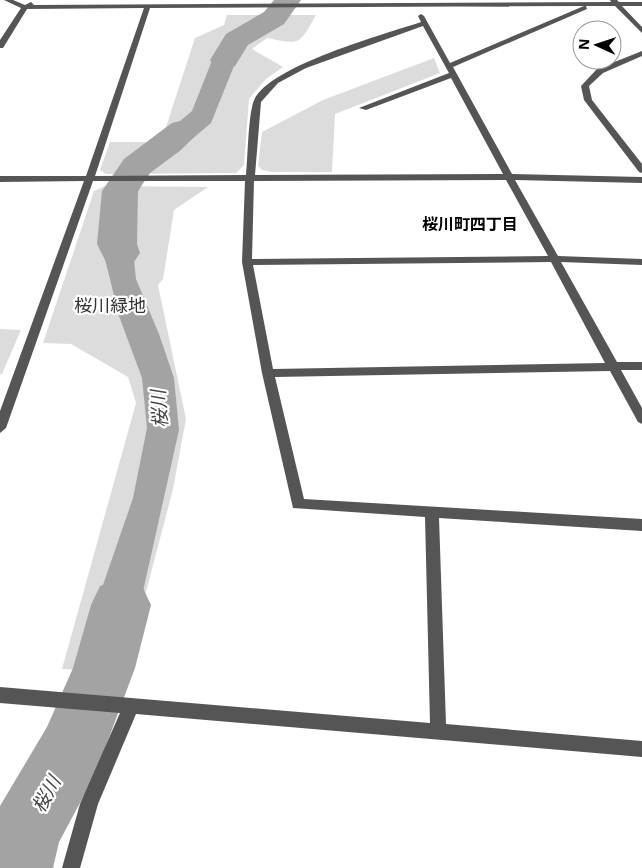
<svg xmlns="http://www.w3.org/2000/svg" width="642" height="868" viewBox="0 0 642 868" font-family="'Open Sans','Noto Sans JP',sans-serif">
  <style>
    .green { fill: #dcdcdc }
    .water { fill: #a3a3a3 }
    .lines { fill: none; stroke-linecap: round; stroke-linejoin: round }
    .river { fill: #a3a3a3; fill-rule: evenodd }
    .minor { fill: #555; fill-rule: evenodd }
    .labels { text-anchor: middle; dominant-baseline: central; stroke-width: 4.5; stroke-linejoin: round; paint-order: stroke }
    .far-neighbourhood-label { font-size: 16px; font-weight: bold; fill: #000; stroke: #fff }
    .park-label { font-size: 18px; fill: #333; stroke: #fff }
    .water-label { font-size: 19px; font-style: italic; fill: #444; stroke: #fff }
  </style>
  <rect width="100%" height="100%" fill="#fff"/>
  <!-- green -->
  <path class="green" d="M227,15H316C299,45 301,45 267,38L252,49L283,67L266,79L249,99L244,165L236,173L106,174L100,170L110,142H147L166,127L195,38L224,25Z
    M434,58L440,73L335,114L332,172H272L262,170L258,166L262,132L323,100Z
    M105,186L208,187L174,210L163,279L158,285L186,419L173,489L125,672L62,669L136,403L128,377L71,344L43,343L94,191Z
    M0,329L21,330L2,374H0Z"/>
  <!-- water -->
  <path class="water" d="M261,15H291L255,35L240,51L211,123L172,156L145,174H117L192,111L213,58L222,44L250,26Z
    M114,187H139L131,231L136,279L159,334L174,378L179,430L125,672L74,669L133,498L147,428L142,378L119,316L105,259V225Z
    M59,739L91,740L54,804L35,868H0C0,819 16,819 38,781C46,768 52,753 59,739Z"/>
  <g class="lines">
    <!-- river -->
    <path class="river" d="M274,0H301L284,24L248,45L235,66L225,69L215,66L210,60L226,34L264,12Z
      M184,120L196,123L201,130L181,150L150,173L138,191L137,244L140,253L134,262L120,265L106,262L97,244L102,191L124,159L172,123Z
      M121,578L142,586L151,605L135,668L95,775L59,842L53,868H0V806L47,727L73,668L91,605L100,586Z"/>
    <!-- minor -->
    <path class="minor" d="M4,0H13L25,5L31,2L34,5L611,2L610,0H617L619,2H642V6H622L642,27V33L615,6H586L587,9L453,67L512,174L642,177V183L515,180L558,256L642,259V265L561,262L617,362H642V370H621L642,408V424L638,422L610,371L275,377L304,499L642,519V531L439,518L446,724L642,741V757L136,714L98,804L80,868H62L80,804L120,713L0,703V687L430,723L425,517L293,508L262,373L242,262L245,181H93L6,428L0,433V411L84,181L0,182V176H86L144,8L27,9L3,48H0V40L21,8ZM584,6L450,63L424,16L421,14L418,16L421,22C386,34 263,67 253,103C248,121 248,155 246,175L95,176L150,8ZM423,26L449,73L359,108L366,110L451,78L503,174L255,175L261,102L278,83L306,68ZM506,180L548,256L252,259L254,181ZM551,262L605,363L273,369L253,265Z
      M642,51V56L603,73L589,86L592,100L642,164V173L639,172L584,100L581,86L597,69Z"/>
  </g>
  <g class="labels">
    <!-- far-neighbourhood labels -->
    <g class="far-neighbourhood-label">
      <text x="470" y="224">桜川町四丁目</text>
    </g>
    <!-- park labels -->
    <g class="park-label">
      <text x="110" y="305">桜川緑地</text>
    </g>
    <!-- water labels -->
    <g class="water-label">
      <text transform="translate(159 409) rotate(-94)">桜川</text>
      <text transform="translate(46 794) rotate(-61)">桜川</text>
    </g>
  </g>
  <!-- north arrow -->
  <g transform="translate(597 45) rotate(273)"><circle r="24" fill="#ffffff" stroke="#999999"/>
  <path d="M0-4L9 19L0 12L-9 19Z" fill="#000000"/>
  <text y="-8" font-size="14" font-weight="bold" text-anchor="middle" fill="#000000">N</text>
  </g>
</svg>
